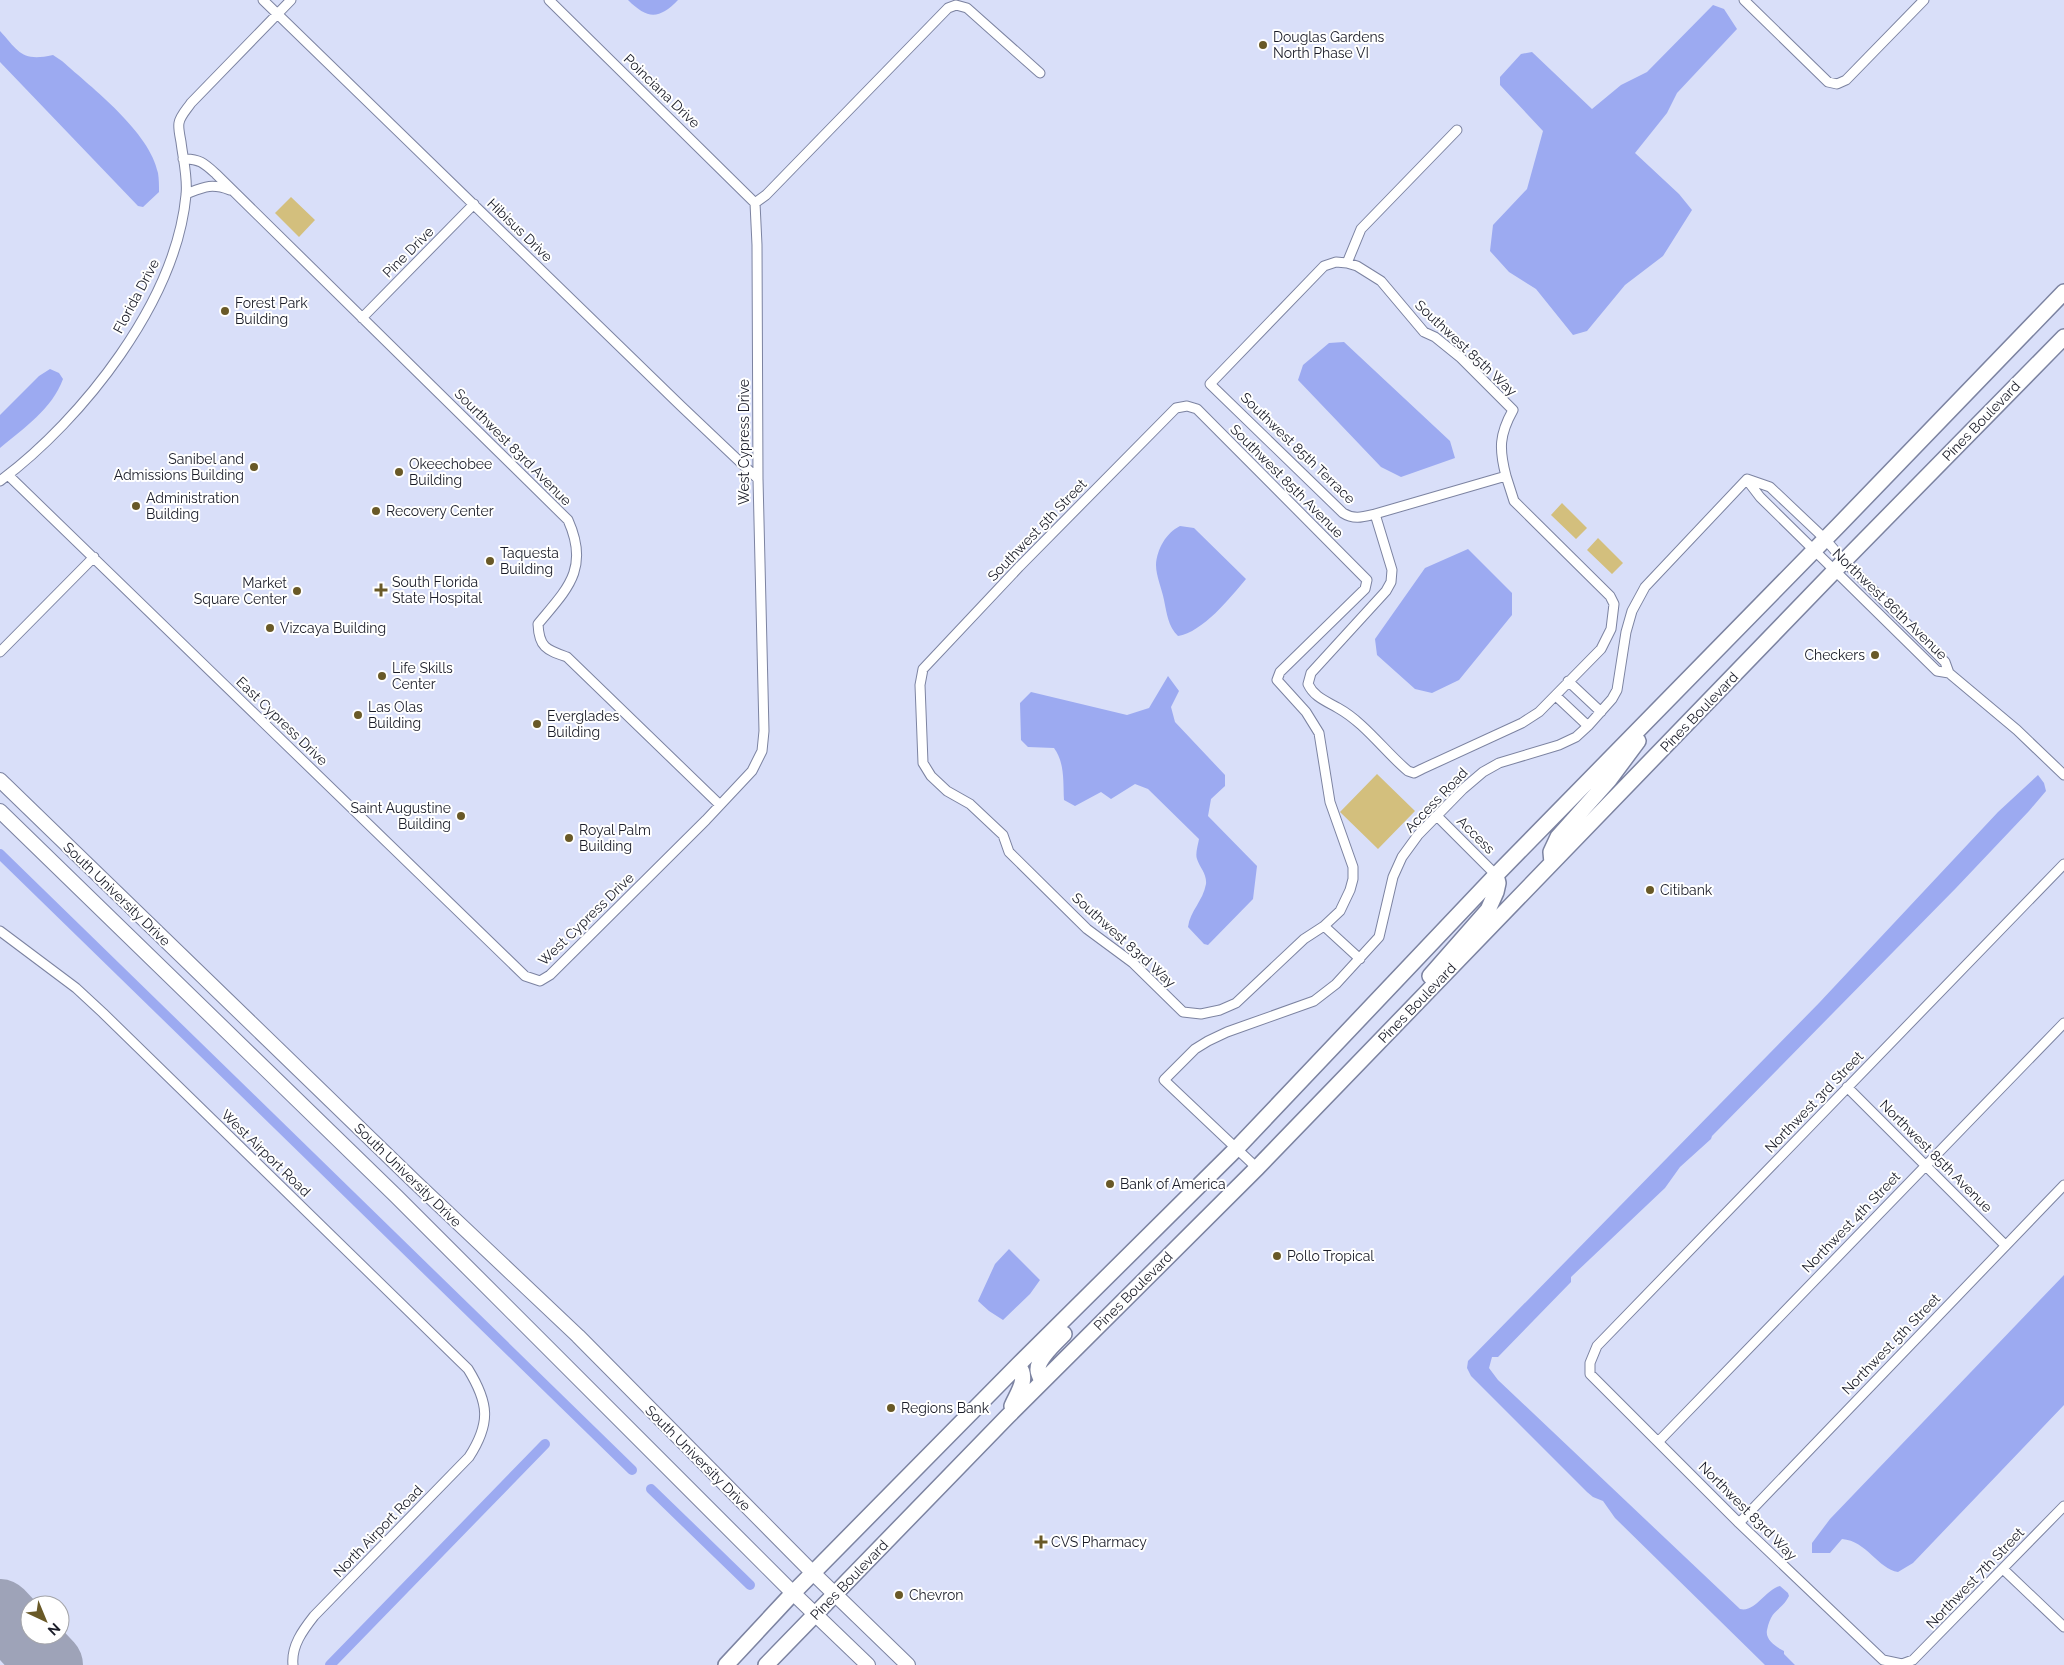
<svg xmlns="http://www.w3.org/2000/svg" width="2064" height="1665" viewBox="0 0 2064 1665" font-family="Raleway,sans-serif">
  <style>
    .green { fill: #d3bf7d }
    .water { fill: #9caaf1 }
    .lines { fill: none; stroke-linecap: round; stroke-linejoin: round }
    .canal { stroke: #9caaf1; stroke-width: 10 }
    .runway { stroke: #9ea3b8; stroke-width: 66 }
    .street-casing { stroke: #7c83a1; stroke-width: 11 }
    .primary-casing { stroke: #7c83a1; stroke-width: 16 }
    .highway-casing { stroke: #7c83a1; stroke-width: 18 }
    .street { stroke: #fff; stroke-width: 9 }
    .primary { stroke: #fff; stroke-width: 14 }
    .highway { stroke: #fff; stroke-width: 15 }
    .poi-dot { fill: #695927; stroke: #fff; stroke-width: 2 }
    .labels { text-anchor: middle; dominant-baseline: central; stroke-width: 4; stroke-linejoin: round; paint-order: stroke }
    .poi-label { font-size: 14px; fill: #1a1c28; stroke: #fff; text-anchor: start }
    .street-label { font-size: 14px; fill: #1a1c28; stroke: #fff }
  </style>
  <rect width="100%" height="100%" fill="#d9dff9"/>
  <!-- green -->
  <path class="green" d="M291,197L315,220L299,237L275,213Z
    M1562,503L1587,528L1576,539L1551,515Z
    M1598,538L1623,563L1612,574L1587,550Z
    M1377,774L1415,811L1378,849L1340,812Z"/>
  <!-- water -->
  <path class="water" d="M628,0H678C659,20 647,19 628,0Z
    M1713,5L1724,9L1737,29L1677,93L1667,113L1635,153L1679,194L1692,210L1663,256L1625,285L1587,331L1573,335L1536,289L1509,272L1490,251L1493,225L1527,189L1543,131L1500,85V77L1521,54L1532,52L1592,109L1621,85L1647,72Z
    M0,31C19,52 22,62 53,55L62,61C92,88 150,132 158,173C159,179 159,186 159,192L143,207L138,206L0,62Z
    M1344,342L1450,441L1455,458L1401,477L1381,467L1298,380L1303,365L1329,343Z
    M50,369L59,373L63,379C52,409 24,428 0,448V415L39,376Z
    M1180,526L1194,528L1246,579C1230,598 1203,632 1178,636C1168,626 1167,614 1164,600C1162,589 1156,576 1156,565C1157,549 1166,533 1180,526Z
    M1468,549L1512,593V615L1459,680L1432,693L1415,689L1377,655L1375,639L1425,568Z
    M1168,676L1179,691L1171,707L1175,722L1225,775V786L1211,799L1208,816L1257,866L1253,899L1208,945L1204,944L1188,927C1190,911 1203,901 1206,884C1207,874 1200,868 1197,859C1195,854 1198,845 1199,839L1148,789L1135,784L1111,799L1101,792L1075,806L1064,800C1063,782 1065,763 1054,748L1028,747L1021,740L1020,703L1031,692L1127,715L1149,708Z
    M2038,775L2044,783L2046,791L2029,811L1956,888L1712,1136L1711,1139L1680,1167L1665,1188L1571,1277V1282L1498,1357H1492L1489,1368L1498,1380L1740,1609C1755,1613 1765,1590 1780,1586L1788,1593L1789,1596C1780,1613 1772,1607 1767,1630C1765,1640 1776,1647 1784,1651V1654L1795,1665H1765L1615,1518L1603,1501L1593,1497L1587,1492L1471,1376L1467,1368L1468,1361L1819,1003L1998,812Z
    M1009,1249L1040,1280L1030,1294L1003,1320L989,1311L978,1301L995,1264Z
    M2064,1275V1405L1913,1563L1898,1572C1878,1569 1867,1541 1842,1539L1830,1553H1812V1543L1830,1519Z"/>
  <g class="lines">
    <!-- canal -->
    <path class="canal" d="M0,854L632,1470
      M651,1489L750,1585
      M330,1665L545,1444"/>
    <!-- runway -->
    <path class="runway" d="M0,1612L50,1665"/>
    <defs>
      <path id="street" d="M263,0L681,406L758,479
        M549,0L755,203
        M1744,0L1828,82L1837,84L1846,80L1924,0
        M183,159C199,158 205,164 216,174L568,520C590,569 567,589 538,624C539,648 547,650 567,657L720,805
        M186,194C204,187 211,183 230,190
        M755,203L766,195L948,8L956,5L967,8L1040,73
        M1347,263L1357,266L1381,281L1424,332L1435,337L1461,358L1513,410C1499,435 1499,449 1506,476
        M362,318L474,204
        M8,475L525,976L540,981L550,975L706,820L752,771L762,751L764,731L758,479L757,245L755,203
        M1747,479L1770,487L1825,539L1844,561L1945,662L1949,673L2017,730L2064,775
        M1747,480L1760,497L1937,671L1949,673
        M0,481C83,419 176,301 186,195C188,178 183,159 181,142C180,136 178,128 179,123C180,116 187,109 191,103L291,0
        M1375,514L1392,570L1391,582L1386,591L1311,673L1308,684C1314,697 1326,701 1338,708C1365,723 1385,752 1408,771L1414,773L1422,769L1522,723L1539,712L1601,649L1611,629L1614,604L1610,596L1514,501L1506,476L1375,514C1363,517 1354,520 1343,513L1210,384L1324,266L1336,262L1347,263L1361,229L1457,130
        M0,652L94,557
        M1568,681L1601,712
        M1556,696L1588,726
        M1437,816L1496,875
        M2064,864L1597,1346L1590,1363V1374L1739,1523L1883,1660L1902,1664L1913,1660L2064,1506
        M1324,926L1304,939L1236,1003L1220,1010L1201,1014L1183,1012L1133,963L1087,929L1009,852L1003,835L970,804L947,791L931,776L923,763L920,685L923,669L1019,567L1176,408L1187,406L1197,409L1367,580L1365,589L1280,672L1277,680L1306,712L1319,733L1330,802L1353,867V879L1350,890L1340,911L1324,926L1360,959
        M0,931L76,988L103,1013L468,1369C489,1403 491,1423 469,1457L314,1616C303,1630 291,1646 293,1665
        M1847,1087L2005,1245
        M1257,1168L1164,1080L1195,1049L1208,1041L1227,1032L1314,1001L1336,984L1379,937L1393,877L1402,857L1418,835L1463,789L1483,772L1499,763L1559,745L1576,737L1588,726L1612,699L1617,690L1626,632L1632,611L1645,587L1747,479
        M1659,1441L2064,1023
        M1739,1523L2064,1185
        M2003,1569L2064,1627"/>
      <path id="primary" d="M0,780L415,1182L578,1336L813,1573L908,1665
        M0,811L396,1196L793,1593L868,1665"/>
      <path id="highway" d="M1552,863L1551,852L1558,837L1609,780L1638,741
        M1430,976L1488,910L1496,892L1498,883L1496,875
        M1042,1381C1040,1377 1038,1373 1038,1370C1037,1359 1056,1342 1064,1334
        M1012,1406C1018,1392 1029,1379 1018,1365
        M726,1665L793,1593L1018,1365L1236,1149L1496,875L1839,525L2064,292
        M766,1665L1007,1417L1257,1168L1844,561L2064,337"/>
    </defs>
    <!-- street casing -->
    <use href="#street" class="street-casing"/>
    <!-- primary casing -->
    <use href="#primary" class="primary-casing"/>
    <!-- highway casing -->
    <use href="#highway" class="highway-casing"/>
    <!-- street -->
    <use href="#street" class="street"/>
    <!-- primary -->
    <use href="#primary" class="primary"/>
    <!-- highway -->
    <use href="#highway" class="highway"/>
  </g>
  <!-- markers -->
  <g class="poi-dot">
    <circle cx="1263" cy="45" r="5"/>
    <circle cx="225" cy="311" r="5"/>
    <circle cx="254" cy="467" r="5"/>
    <circle cx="399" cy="472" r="5"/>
    <circle cx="136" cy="506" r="5"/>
    <circle cx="376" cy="511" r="5"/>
    <circle cx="490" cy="561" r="5"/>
    <path d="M378.5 582.5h5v5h5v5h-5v5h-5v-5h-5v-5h5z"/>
    <circle cx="297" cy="591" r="5"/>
    <circle cx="270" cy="628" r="5"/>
    <circle cx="1875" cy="655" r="5"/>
    <circle cx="382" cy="676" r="5"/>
    <circle cx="358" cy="715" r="5"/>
    <circle cx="537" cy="724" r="5"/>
    <circle cx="461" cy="816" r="5"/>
    <circle cx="569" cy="838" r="5"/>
    <circle cx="1650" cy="890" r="5"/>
    <circle cx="1110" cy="1184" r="5"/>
    <circle cx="1277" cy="1256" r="5"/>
    <circle cx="891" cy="1408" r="5"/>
    <path d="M1038.5 1534.5h5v5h5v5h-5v5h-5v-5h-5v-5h5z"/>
    <circle cx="899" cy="1595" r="5"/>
  </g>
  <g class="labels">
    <!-- poi labels -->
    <g class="poi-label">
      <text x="1273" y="37">Douglas Gardens<tspan x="1273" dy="16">North Phase VI</tspan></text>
      <text x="235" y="303">Forest Park<tspan x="235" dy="16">Building</tspan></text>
      <text x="244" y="459" text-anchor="end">Sanibel and<tspan x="244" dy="16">Admissions Building</tspan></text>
      <text x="409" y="464">Okeechobee<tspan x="409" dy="16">Building</tspan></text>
      <text x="146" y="498">Administration<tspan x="146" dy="16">Building</tspan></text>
      <text x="386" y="511">Recovery Center</text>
      <text x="500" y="553">Taquesta<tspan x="500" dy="16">Building</tspan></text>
      <text x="392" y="582">South Florida<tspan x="392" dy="16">State Hospital</tspan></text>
      <text x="287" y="583" text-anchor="end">Market<tspan x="287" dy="16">Square Center</tspan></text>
      <text x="280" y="628">Vizcaya Building</text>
      <text x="1865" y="655" text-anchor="end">Checkers</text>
      <text x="392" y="668">Life Skills<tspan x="392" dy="16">Center</tspan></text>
      <text x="368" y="707">Las Olas<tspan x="368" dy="16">Building</tspan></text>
      <text x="547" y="716">Everglades<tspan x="547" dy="16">Building</tspan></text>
      <text x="451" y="808" text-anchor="end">Saint Augustine<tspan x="451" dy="16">Building</tspan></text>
      <text x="579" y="830">Royal Palm<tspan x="579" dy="16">Building</tspan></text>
      <text x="1660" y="890">Citibank</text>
      <text x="1120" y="1184">Bank of America</text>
      <text x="1287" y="1256">Pollo Tropical</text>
      <text x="901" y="1408">Regions Bank</text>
      <text x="1051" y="1542">CVS Pharmacy</text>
      <text x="909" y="1595">Chevron</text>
    </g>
    <!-- street labels -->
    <g class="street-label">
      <text transform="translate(662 91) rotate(44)">Poinciana Drive</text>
      <text transform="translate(520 230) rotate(44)">Hibisus Drive</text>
      <text transform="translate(408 252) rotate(-45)">Pine Drive</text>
      <text transform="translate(136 296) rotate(-62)">Florida Drive</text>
      <text transform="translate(1466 348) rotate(43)">Southwest 85th Way</text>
      <text transform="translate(1981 421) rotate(-46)">Pines Boulevard</text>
      <text transform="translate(744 442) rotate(-90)">West Cypress Drive</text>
      <text transform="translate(513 447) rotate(45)">Sourthwest 83rd Avenue</text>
      <text transform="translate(1298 448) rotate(44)">Southwest 85th Terrace</text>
      <text transform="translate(1287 481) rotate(45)">Southwest 85th Avenue</text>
      <text transform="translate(1037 530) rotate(-46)">Southwest 5th Street</text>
      <text transform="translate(1890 604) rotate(44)">Northwest 86th Avenue</text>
      <text transform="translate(1699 712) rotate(-46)">Pines Boulevard</text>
      <text transform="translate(282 721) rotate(44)">East Cypress Drive</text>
      <text transform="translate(1436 800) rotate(-46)">Access Road</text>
      <text transform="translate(1476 835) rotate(45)">Access</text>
      <text transform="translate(117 894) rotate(44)">South University Drive</text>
      <text transform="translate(586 919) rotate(-44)">West Cypress Drive</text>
      <text transform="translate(1124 940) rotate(42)">Southwest 83rd Way</text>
      <text transform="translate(1417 1003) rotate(-46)">Pines Boulevard</text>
      <text transform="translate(1814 1102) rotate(-46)">Northwest 3rd Street</text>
      <text transform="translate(266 1153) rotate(44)">West Airport Road</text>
      <text transform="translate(1936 1156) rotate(45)">Northwest 85th Avenue</text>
      <text transform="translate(408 1175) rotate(44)">South University Drive</text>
      <text transform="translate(1851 1222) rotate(-46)">Northwest 4th Street</text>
      <text transform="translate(1133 1291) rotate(-45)">Pines Boulevard</text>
      <text transform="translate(1891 1344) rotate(-46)">Northwest 5th Street</text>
      <text transform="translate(698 1458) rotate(45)">South University Drive</text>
      <text transform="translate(1748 1511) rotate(45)">Northwest 83rd Way</text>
      <text transform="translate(378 1531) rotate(-46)">North Airport Road</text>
      <text transform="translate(1975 1578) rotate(-46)">Northwest 7th Street</text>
      <text transform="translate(849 1580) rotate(-46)">Pines Boulevard</text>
    </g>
  </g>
  <!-- north arrow -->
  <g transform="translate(45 1620) rotate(136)"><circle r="24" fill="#ffffff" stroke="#a3a4a9"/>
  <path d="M0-4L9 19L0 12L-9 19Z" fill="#695927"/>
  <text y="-8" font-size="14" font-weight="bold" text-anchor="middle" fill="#1a1c28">N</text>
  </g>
</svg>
